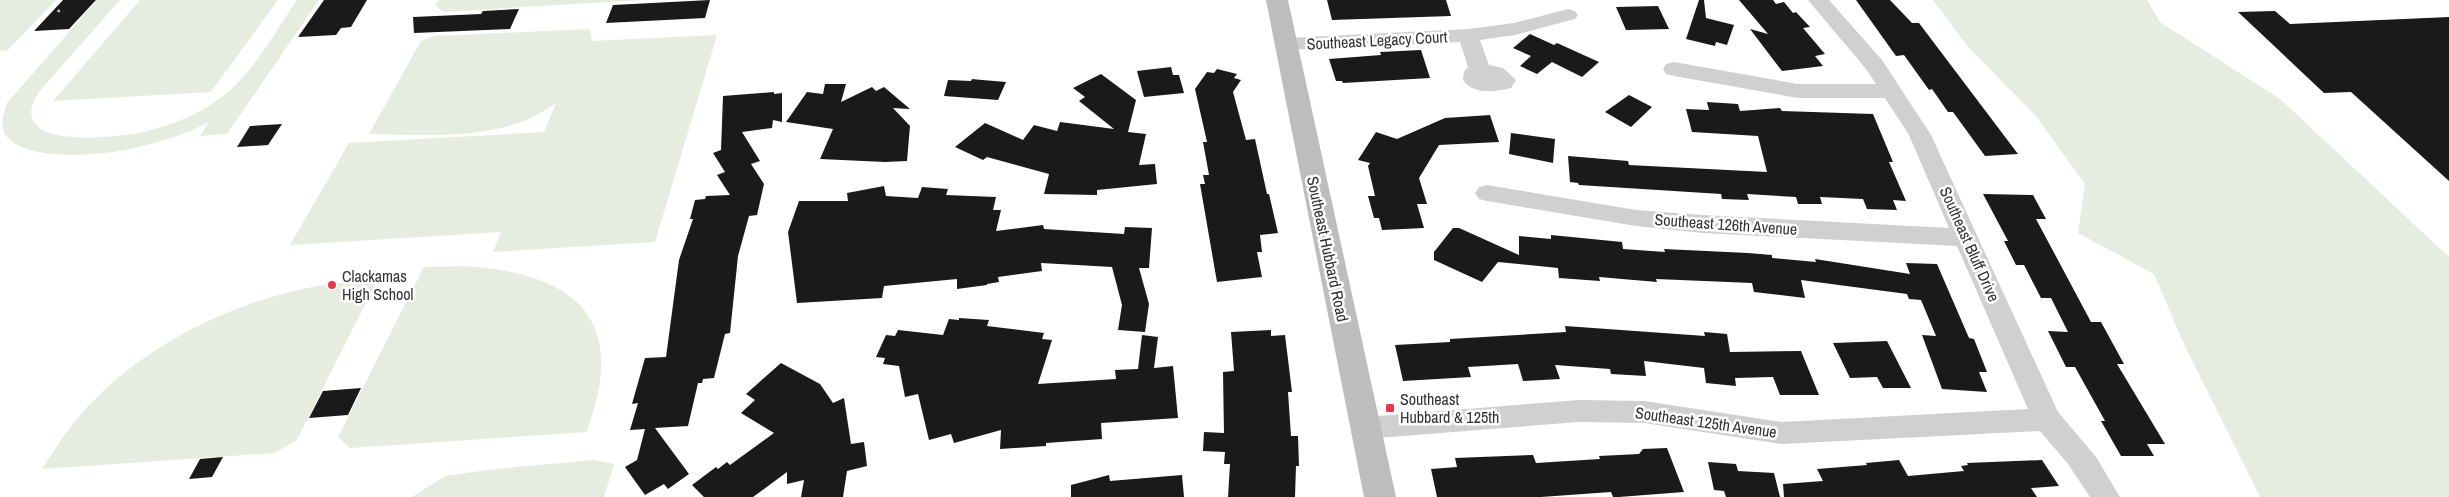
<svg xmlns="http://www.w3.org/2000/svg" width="2449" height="497" viewBox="0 0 2449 497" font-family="'Archivo Narrow',sans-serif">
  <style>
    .green { fill: #e6ecdf }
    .building { fill: #1a1a1a }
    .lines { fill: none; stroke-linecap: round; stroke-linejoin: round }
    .path { stroke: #cdcdcd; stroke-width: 2.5; stroke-dasharray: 2.5 2.5; stroke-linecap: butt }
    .minor { fill: #d0d0d0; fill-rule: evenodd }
    .secondary { fill: #bdbdbd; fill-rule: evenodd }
    .poi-dot { fill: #e63946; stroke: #fff; stroke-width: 2 }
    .labels { text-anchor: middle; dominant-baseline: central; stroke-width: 5; stroke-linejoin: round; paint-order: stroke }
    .street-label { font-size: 16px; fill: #333; stroke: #fff }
    .poi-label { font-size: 16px; fill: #333; stroke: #fff; text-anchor: start }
  </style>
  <rect width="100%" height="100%" fill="#fff"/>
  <!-- green -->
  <path class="green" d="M0,0H56L8,50L0,51Z
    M97,0H120L39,92C1,150 112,138 139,133C164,127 189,119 210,105C249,82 272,36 297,0H319L227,134L200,136L209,122C182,136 154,144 125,150C97,155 20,163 4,132C0,123 4,112 7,103Z
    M140,0H278L211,92L53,101Z
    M439,0H643L443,12L435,5Z
    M1933,0H2147L2160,22L2280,99L2449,257V497H2260L2184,344L2154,274L2078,233L2085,184L2036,116L1968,47Z
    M590,29L592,41L717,35L655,242L493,252L501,232L290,245L349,143L544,132L556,103C503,142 432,135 369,134L421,41L433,36Z
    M462,266C532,270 612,290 600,380C598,398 592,415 587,432L350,448L338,437L424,267Z
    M377,281L297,440L274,453L42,469C55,449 67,430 82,413C140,347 227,304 312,287C333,283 355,282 377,281Z
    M594,460L614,464L604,497H412L445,476L495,469Z"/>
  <!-- building -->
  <path class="building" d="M63,0H96L69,29L34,31Z
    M324,0H367L351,27L341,28L336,35L298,37Z
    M710,0L705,18L606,23L613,5Z
    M1327,0H1446L1451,16L1332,20Z
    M1699,0H1704L1706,18L1734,25L1727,45L1716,42L1715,46L1686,39Z
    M1739,0H1773L1776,4L1784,2L1793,13L1796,12L1810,27L1803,28L1825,54L1815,56L1823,66L1782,71L1750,29L1768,34Z
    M1856,0H1890L1912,23H1919L2018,154L1985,156L1953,112H1948L1932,89L1929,90L1904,55L1896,56Z
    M1658,6L1669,29L1626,30L1616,7Z
    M519,9L510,29L414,33L413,17L481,14L483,11Z
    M2275,11L2290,24L2449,17V181L2351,92L2324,93L2238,12Z
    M1530,34L1554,45L1557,43L1599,62L1582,77L1552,62L1537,74L1520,66L1531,56L1513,48Z
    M1421,50L1430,78L1343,83L1342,81H1336L1329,59L1381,55L1380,52Z
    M1171,67L1173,75H1179L1184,93L1144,97L1137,71Z
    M1217,69L1237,74L1234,78L1241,80L1233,92L1246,140L1255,139L1267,194H1269L1278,233L1260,235L1262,252H1257L1262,277L1217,282L1200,184H1205L1203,175H1209L1203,142H1207L1195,89L1207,72L1214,73Z
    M1101,74L1136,100L1128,132L1146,134L1139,165L1155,164L1157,184L1097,190V195L1044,194L1049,174L987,157L983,160L955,147L985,123L1023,140L1034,125L1057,131L1060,122L1114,129L1079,101L1085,97L1073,88Z
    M972,79L982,80L1006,82L998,100L944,96L948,80L971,81Z
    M825,84H846L841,102L872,87L876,91L884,87L910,109L893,108L910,126L907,161L885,162L820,159L833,129L786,122L807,92L823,94Z
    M774,92V94L782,93V122L773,120L772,128L742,132L760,161L751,164L764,184L757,215L749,216L738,256L730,333L725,334L714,378L703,379L702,383H698L688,426L655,428L689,474L668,489L664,484L645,495L625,467L637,460L645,429L630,430L638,403L632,404L645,358L666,357L679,260L693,219H690L695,200L705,199L706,196L730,195L717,175L725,172L713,153L721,150L723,96Z
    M1629,95L1652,107L1631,127L1605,112Z
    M1707,102L1738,104L1740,111L1780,108L1782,111L1873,114L1893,162H1889L1906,201L1893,200L1897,210L1867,209L1863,199L1820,197L1822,204H1798L1796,197L1747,194L1749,200L1722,199L1721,194L1579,185L1578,183L1570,182L1568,156L1628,161L1629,165L1767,172L1758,136L1692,132L1686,109L1709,110Z
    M1490,115L1499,142L1439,145L1419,178L1427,204H1417L1424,228L1382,230L1379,218H1374L1368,196H1375L1368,166L1370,163L1358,160L1376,132L1397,139L1445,118Z
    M282,124L268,145L237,147L250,126Z
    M1511,133L1555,139L1553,163L1509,154Z
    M884,186L886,196L918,198L922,187L948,189L946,195L996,197L993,210H1001L996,231L1043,225L1044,229L1124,234L1125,227L1152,228L1149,268H1139L1149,304L1145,332L1118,330L1122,305L1112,267L1041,263L1042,271L998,277L999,282L987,284V285L957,289V279L884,286L882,298L797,303L788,232L799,201H848L847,193Z
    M1983,194L2033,195L2046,219H2036L2091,322H2101L2124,364H2117L2165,444H2147L2154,456H2121L2101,421H2105L2075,367H2066L2048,331L2068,332L2051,298H2041L2024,265H2016L2004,241H2008Z
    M1453,228H1459L1519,255V236L1551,239V235L1622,242L1623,249L1665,252L1664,249L1748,253L1772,255V258L1816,262L1815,259L1910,274L1906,263L1937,264L1969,338L1974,339L1987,372H1979L1987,392L1942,389L1922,335L1936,336L1921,300L1909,299L1907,294L1801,280L1805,298L1754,292L1752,283L1656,279L1657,282L1599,277L1600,281L1559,278L1558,268L1498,262L1482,282L1434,260V252Z
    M959,318L989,320L987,326L1044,333L1042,339L1052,340L1038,384L1116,379L1115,370L1138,369L1142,335L1158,337L1154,368L1173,366L1178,418L1101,423L1102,439L1046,443V446L1000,449L1001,430L954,443L951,434L929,440L918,394L905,397L899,366L883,364L885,358L876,357L886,335L895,336L898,330L943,335L949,319L959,320Z
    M1565,326L1705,336L1704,332L1727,334L1730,352L1801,351L1819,395H1780L1773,377L1735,378L1736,386L1706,383L1704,368L1644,361L1646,376L1611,374L1610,369L1555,365L1560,379L1523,381L1518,364L1468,367L1471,377L1403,381L1395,345L1450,342V339L1566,332Z
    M1271,330V336L1285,335L1292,392H1288L1291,436H1298L1299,466H1296L1295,497H1228L1230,464H1224L1225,452L1203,451L1204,432L1224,433L1223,372L1234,371L1231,332Z
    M1887,341L1911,388H1883L1877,377L1850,378L1833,343Z
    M781,363L820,384L833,403L844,398L851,444L864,442L867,466L847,471L843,497H801L804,480L787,484V472L753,497H704L692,485L716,467L718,469L727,462L730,465L774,433L741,413L755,400L746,394Z
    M361,388L348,415L309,418L323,391Z
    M1667,448L1684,492L1619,497H1613L1611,492L1541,497H1437L1431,469L1457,467L1455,458L1533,455L1536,463L1600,459L1599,456L1639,454L1643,449Z
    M223,457L212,477L189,479L200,459Z
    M1899,460L1908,476L1964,471L1961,466L1968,465L1967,463L2042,460L2059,486L2031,488L2037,497H1784L1783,484L1823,481L1817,469L1867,465L1866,463Z
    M1708,462L1736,464L1738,471L1774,473L1780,497H1726L1724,491L1714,490Z
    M1109,475L1110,481L1182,475L1184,497H1071V485Z"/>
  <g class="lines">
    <!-- path -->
    <path class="path" d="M58,12L60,9"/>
    <!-- minor -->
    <path class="minor" d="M1808,0H1829L1882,60L1931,135L2058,412L2096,457L2120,497H2090L2068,464L2040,431L1782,444L1644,423L1579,422L1365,439L1355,436L1351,428L1355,420L1365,417L1579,400L1644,401L1782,422L2028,409L1957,246L1703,233L1636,226L1487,201L1479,199L1475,193L1479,187L1487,185L1636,210L1703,215L1949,228L1909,135L1885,98H1798L1674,76L1666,74L1663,69L1666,64L1674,62L1798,84H1876L1866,69Z
      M1568,9L1575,11L1578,15L1575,19L1515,35L1480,40L1489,65L1503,68L1516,80L1511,88C1495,92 1473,95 1463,80L1464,72L1468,67L1460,42L1286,50L1279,48L1275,44L1279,40L1286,38L1468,29L1514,23Z"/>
    <!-- secondary -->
    <path class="secondary" d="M1266,0H1288L1396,497H1364Z"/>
  </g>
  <!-- markers -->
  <g class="poi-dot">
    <circle cx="332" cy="285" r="5"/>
    <rect x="1385" y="403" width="10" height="10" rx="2.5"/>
  </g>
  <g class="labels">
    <!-- street labels -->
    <g class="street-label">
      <text transform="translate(1377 40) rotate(-3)">Southeast Legacy Court</text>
      <text transform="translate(1726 224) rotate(4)">Southeast 126th Avenue</text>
      <text transform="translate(1970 244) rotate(66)">Southeast Bluff Drive</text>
      <text transform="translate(1328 249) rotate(78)">Southeast Hubbard Road</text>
      <text transform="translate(1706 422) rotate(8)">Southeast 125th Avenue</text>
    </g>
    <!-- poi labels -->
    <g class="poi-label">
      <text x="342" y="276">Clackamas<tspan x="342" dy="18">High School</tspan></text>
      <text x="1400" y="399">Southeast<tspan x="1400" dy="18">Hubbard &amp; 125th</tspan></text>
    </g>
  </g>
</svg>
